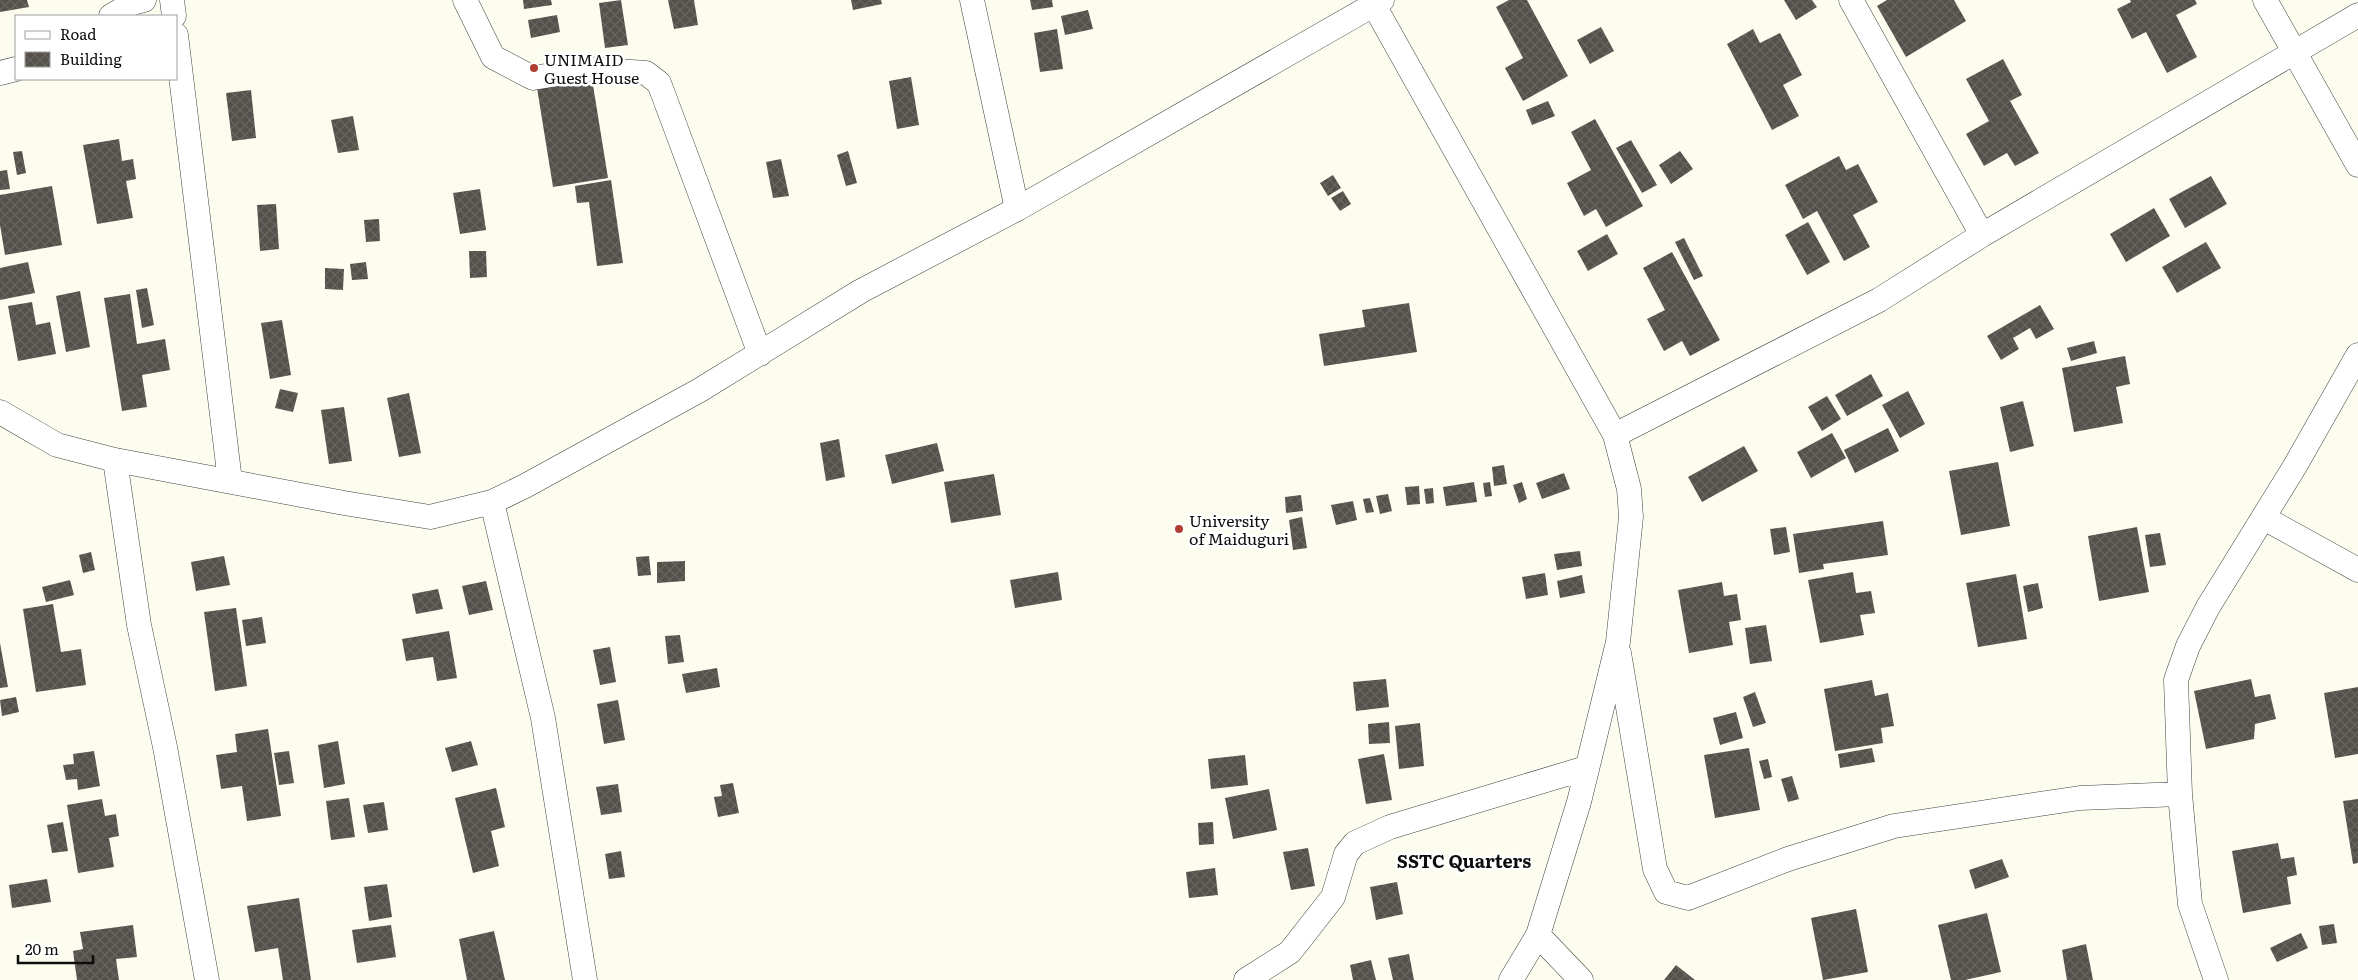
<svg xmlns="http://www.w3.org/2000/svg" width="2358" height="980" viewBox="0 0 2358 980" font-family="Literata,serif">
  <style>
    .building { fill: url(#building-cross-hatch) }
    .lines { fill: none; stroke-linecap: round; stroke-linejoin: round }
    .minor-casing { stroke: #404040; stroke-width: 25 }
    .minor { stroke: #fff; stroke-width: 24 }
    .poi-dot { fill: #b03d32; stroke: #fff; stroke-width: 2 }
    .labels { text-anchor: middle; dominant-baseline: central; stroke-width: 5; stroke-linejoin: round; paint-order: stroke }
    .poi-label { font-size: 16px; fill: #0d0d0d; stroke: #fff; text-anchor: start }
    .neighbourhood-label { font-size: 18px; font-weight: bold; fill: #0d0d0d; stroke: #fff }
  </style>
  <defs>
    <pattern id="building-cross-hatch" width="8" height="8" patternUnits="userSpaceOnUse" patternTransform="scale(1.25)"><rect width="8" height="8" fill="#55504a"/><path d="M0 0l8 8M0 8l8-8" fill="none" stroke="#686460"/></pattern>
  </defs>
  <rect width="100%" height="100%" fill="#fdfdef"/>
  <!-- building -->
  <path class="building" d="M0,0H27L29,7L0,12Z
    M523,0H551L552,5L524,9Z
    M621,0L628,45L605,48L599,3Z
    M668,0H694L698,25L674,29Z
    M851,0H881L882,4L853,10Z
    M1030,0H1052L1053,7L1032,10Z
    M1509,0H1527L1568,76L1523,101L1505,68L1523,58L1496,7Z
    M1784,0H1812L1817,7L1796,20Z
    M1887,0H1954L1966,21L1906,57L1877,6Z
    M2130,0H2195L2197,4L2176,15L2197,57L2167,73L2146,32L2132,39L2117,9L2131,2Z
    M1088,10L1093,29L1065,35L1061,16Z
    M557,15L560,32L531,38L528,20Z
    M1601,27L1614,51L1590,64L1577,40Z
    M1057,29L1063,69L1040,72L1034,33Z
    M1753,29L1760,43L1780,33L1802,75L1783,85L1799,116L1772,130L1727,44Z
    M2003,59L2022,95L2010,101L2039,153L2015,166L2007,153L1984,166L1966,134L1989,121L1966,79Z
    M911,77L919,125L897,129L889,81Z
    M592,79L608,178L553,187L537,88Z
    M251,90L256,138L232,141L226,93Z
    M1548,101L1555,116L1532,125L1526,110Z
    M353,116L359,150L338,153L331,120Z
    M1595,119L1643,206L1606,227L1596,209L1584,216L1567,183L1591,170L1571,132Z
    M119,139L122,161L133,159L136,179L126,181L133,218L97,224L83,145Z
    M1631,140L1657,185L1642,193L1616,148Z
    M22,151L26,173L17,175L13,152Z
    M848,151L857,183L846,186L837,155Z
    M1680,151L1693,169L1671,184L1659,165Z
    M1839,156L1846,170L1858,164L1878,202L1853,215L1870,247L1844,261L1817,211L1803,219L1785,185Z
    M781,159L789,196L773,198L766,162Z
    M7,170L10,189L0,190V171Z
    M1333,175L1341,188L1328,196L1320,183Z
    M2211,176L2227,204L2185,228L2169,199Z
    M611,180L623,263L597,266L589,202L577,203L575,186Z
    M52,186L62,245L5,255L0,225V195Z
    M480,189L486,230L460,234L453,193Z
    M1343,191L1351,204L1340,211L1331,198Z
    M276,204L279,249L260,251L257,205Z
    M2154,208L2170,236L2126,262L2110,234Z
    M379,219L380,241L366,242L364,220Z
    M1808,222L1830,262L1807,275L1785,235Z
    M1607,234L1618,254L1588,271L1577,251Z
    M1684,238L1703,276L1694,280L1675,242Z
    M2206,242L2221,268L2177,293L2162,267Z
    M469,251H486L487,277L470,278Z
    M1672,252L1720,340L1690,356L1682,341L1664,351L1647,319L1665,310L1643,268Z
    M28,262L35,293L0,300V268Z
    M366,262L368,279L352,280L350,264Z
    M325,268L344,269L343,290L325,289Z
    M147,288L154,325L142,328L136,290Z
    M80,291L90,347L66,352L56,296Z
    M130,294L137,344L165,339L170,370L142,375L147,407L122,411L104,298Z
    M32,302L36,325L50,322L56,354L18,361L8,306Z
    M1409,303L1417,352L1324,366L1319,334L1365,327L1362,310Z
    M2040,305L2054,329L2036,339L2030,328L2013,338L2019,349L2001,360L1987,336Z
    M282,320L291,375L270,379L261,323Z
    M2094,341L2097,353L2071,361L2067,348Z
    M2125,356L2130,384L2116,387L2123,423L2074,432L2062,368Z
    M1871,374L1883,396L1847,416L1835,395Z
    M280,389L298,393L293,412L275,408Z
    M1908,391L1925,424L1900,438L1882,405Z
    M409,393L421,453L399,457L387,398Z
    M1827,396L1841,419L1822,431L1808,407Z
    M2023,401L2034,446L2010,452L2000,407Z
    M344,407L352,461L329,464L321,410Z
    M1888,428L1899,451L1855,473L1844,450Z
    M1832,433L1846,458L1811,478L1797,452Z
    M839,439L845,477L826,481L820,443Z
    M937,443L944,471L892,484L885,455Z
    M1744,446L1758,471L1702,502L1688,477Z
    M1998,462L2010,526L1961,535L1949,471Z
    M1504,465L1507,484L1494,486L1492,467Z
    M1564,473L1570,489L1542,499L1536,483Z
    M994,474L1001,515L951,523L944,482Z
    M1474,482L1477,502L1446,506L1443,487Z
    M1490,482L1492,496L1485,497L1483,483Z
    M1522,482L1527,499L1519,503L1513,485Z
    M1419,486L1420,504L1407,505L1405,487Z
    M1433,488L1434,503L1426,504L1424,489Z
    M1388,494L1392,511L1380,514L1376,496Z
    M1301,495L1303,511L1286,513L1285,497Z
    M1370,498L1374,512L1366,513L1363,499Z
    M1353,501L1357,520L1336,525L1331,505Z
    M1302,517L1307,548L1293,550L1289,520Z
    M1883,521L1888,555L1823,564L1824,569L1799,573L1793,534Z
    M1786,527L1790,552L1774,555L1770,529Z
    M2137,527L2149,592L2099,601L2088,536Z
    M2160,533L2166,565L2150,567L2145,535Z
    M1580,551L1582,566L1557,570L1554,554Z
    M91,552L95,570L83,573L79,555Z
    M224,556L230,585L196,591L191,562Z
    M649,556L651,575L638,576L636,557Z
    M685,561V581L657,583V562Z
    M1058,572L1062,600L1015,608L1010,580Z
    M1853,572L1856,593L1871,591L1875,613L1860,615L1864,635L1820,643L1808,580Z
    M1545,573L1548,595L1526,599L1522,577Z
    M2016,574L2027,639L1978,647L1966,583Z
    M1582,575L1585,593L1560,598L1557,581Z
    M70,580L74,595L46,602L42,587Z
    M486,581L493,610L469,615L462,586Z
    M1722,582L1724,596L1737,594L1741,620L1729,622L1733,645L1689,653L1678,590Z
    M2038,583L2043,608L2028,612L2023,586Z
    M438,589L443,609L416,614L412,594Z
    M53,604L61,652L81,649L86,685L36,692L23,609Z
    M236,608L247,686L215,691L204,612Z
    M262,617L266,643L246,646L242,620Z
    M1766,625L1772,661L1750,664L1745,628Z
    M449,631L457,678L437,681L433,657L406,661L402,639Z
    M680,635L684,662L668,664L665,636Z
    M0,643L8,687L0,688Z
    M610,647L616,682L600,685L593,650Z
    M717,668L720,687L686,693L682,674Z
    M1386,679L1389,707L1356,711L1353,682Z
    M2251,679L2255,697L2270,694L2276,719L2255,724L2254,739L2206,749L2194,691Z
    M1872,680L1875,696L1888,693L1894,726L1881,728L1883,743L1835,751L1824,689Z
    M2358,687V754L2335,758L2324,693Z
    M1755,692L1766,723L1753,727L1743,697Z
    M16,697L19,712L2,716L0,700Z
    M618,700L625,740L604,744L597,704Z
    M1736,712L1743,738L1720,745L1713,718Z
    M1389,722L1390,743L1369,744L1368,724Z
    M1420,723L1424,766L1399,769L1395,726Z
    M268,729L281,816L247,821L242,786L221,789L216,755L237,752L235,734Z
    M338,741L345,784L324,788L318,745Z
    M471,741L478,765L452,772L445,748Z
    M1749,748L1760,810L1715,818L1704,755Z
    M1872,748L1875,762L1840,768L1838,754Z
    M94,751L100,786L78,790L77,779L66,780L63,765L74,764L73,754Z
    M289,751L294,783L279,785L274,753Z
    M1384,754L1392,800L1366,804L1358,759Z
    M1245,755L1248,785L1211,789L1208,759Z
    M1768,759L1772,777L1764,779L1759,761Z
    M1792,776L1799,799L1788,802L1781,779Z
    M733,783L739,813L718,817L714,797L722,796L720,785Z
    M618,784L622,812L601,815L596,787Z
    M496,788L505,827L491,831L499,866L473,873L455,798Z
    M1269,789L1277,830L1233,839L1225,798Z
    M349,798L355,837L331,840L326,801Z
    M102,799L105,816L116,814L119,836L109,838L114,867L78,873L67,805Z
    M2358,799V863L2353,864L2343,801Z
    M384,802L388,830L368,833L363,805Z
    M63,822L68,851L52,853L47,825Z
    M1213,822L1214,844L1199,845L1198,823Z
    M2278,843L2281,859L2294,857L2297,875L2287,877L2291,904L2243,913L2232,851Z
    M1308,848L1315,886L1291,890L1283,852Z
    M621,851L625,877L609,879L605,854Z
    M2002,859L2009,877L1975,889L1969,870Z
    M1215,868L1218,895L1189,898L1186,872Z
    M47,879L51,902L12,908L9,885Z
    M1397,882L1403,914L1376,920L1370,887Z
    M387,884L392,917L369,921L364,887Z
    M299,898L311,980H283L278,948L255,952L247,906Z
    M1856,909L1868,972L1823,980L1811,918Z
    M1987,913L2001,972L1965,980H1951L1938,925Z
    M2334,924L2337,943L2322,945L2319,926Z
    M133,925L137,957L116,959L119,980H77L73,951L83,949L80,932Z
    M391,925L396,957L357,963L352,930Z
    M494,931L505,980H467L459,939Z
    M2301,933L2308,948L2277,962L2270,948Z
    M2086,944L2093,980H2067L2062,950Z
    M1409,954L1414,980H1393L1388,958Z
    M1371,960L1376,980H1353L1350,965Z
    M1676,965L1695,980H1664Z"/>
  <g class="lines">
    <defs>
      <path id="minor" d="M172,0L174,16
        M465,0L493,57L533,78L588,69L646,73L659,83L760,354
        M972,0L1017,209
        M1371,0L1615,435L1629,489L1631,517L1618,642L1579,802L1538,935L1511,980
        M1851,0L1982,235
        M2265,0L2358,165
        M111,16L133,3L144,0
        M176,35L230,481
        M0,73L16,69
        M0,412L57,445L115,460L344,503L430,517L492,502L525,486L700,390L861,291L1017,209L1382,0
        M1615,435L1879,300L1982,235L2358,15
        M115,460L139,625L165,747L207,980
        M492,502L543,718L585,980
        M2264,518L2358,570
        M1619,653L1655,869L1666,892L1688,898L1788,859L1894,826L2080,798L2180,794
        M1538,935L1581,980
        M1246,980L1290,952L1333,897L1346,854L1355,843L1390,827L1586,768
        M2216,980L2190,904L2180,794L2176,680L2188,646L2208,607L2295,466L2358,355"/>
    </defs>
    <!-- minor casing -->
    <use href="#minor" class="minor-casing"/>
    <!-- minor -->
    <use href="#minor" class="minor"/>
  </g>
  <!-- markers -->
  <g class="poi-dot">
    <circle cx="534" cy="68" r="5"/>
    <circle cx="1179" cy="529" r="5"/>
  </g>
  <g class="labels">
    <!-- poi labels -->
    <g class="poi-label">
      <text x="544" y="59">UNIMAID<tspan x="544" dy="18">Guest House</tspan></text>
      <text x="1189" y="520">University<tspan x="1189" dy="18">of Maiduguri</tspan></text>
    </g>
    <!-- neighbourhood labels -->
    <g class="neighbourhood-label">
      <text x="1464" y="860">SSTC Quarters</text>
    </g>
  </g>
  <!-- legend -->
  <rect x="15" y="15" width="162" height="65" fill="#ffffff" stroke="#9e9e9e"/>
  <rect x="25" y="31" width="25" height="8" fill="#ffffff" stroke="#9e9e9e"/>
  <text x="60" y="40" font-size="15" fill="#0d0d0d">Road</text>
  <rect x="25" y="52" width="25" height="15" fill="url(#building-cross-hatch)" stroke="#9e9e9e"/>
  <text x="60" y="65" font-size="15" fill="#0d0d0d">Building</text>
  <!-- scale -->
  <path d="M18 955v8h75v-8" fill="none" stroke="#0d0d0d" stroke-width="2.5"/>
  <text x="25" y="955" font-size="15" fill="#0d0d0d" stroke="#ffffff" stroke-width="4" paint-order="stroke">20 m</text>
</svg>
